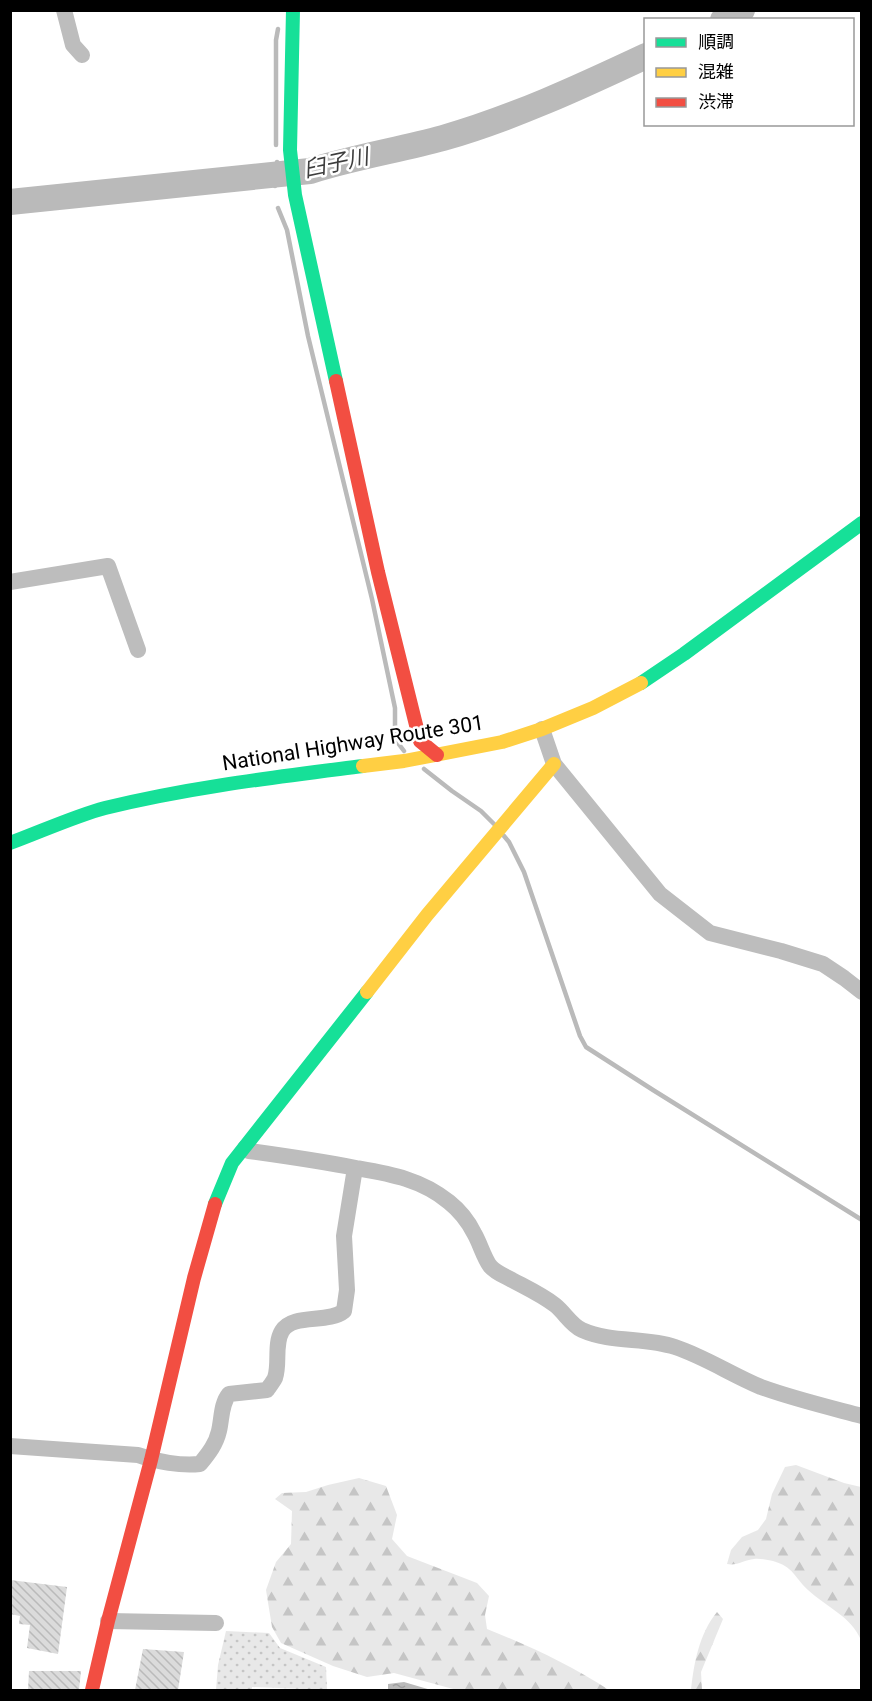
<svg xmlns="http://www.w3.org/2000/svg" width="872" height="1701" viewBox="0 0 872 1701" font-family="Roboto,'Noto Sans JP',sans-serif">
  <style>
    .forest { fill: url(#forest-firs) }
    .park { fill: url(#park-dots) }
    .water { fill: url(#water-ripples) }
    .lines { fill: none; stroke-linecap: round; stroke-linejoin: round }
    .stream { stroke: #bababa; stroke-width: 4.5 }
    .river { stroke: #bababa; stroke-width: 26 }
    .building { fill: url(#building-back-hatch) }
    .street { stroke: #bdbdbd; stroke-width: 16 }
    .fast { stroke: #16e098; stroke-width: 14 }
    .slow { stroke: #ffcf43; stroke-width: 14 }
    .jam { stroke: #f24e42; stroke-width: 14 }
    .labels { text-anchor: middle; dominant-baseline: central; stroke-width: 5; stroke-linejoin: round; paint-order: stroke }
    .street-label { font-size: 21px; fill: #000; stroke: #fff }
    .water-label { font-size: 22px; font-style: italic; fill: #3d3d3d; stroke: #fff }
  </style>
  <defs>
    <pattern id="forest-firs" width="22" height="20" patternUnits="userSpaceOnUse" patternTransform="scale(1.5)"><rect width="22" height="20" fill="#e8e8e8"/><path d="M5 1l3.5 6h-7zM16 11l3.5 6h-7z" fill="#c5c5c5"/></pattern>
    <pattern id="park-dots" width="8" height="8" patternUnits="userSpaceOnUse" patternTransform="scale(1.5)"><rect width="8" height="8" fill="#e8e8e8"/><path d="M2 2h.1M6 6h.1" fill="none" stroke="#c5c5c5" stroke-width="1.8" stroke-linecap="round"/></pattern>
    <pattern id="water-ripples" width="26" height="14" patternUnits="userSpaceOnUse" patternTransform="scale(1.5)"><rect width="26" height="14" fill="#bababa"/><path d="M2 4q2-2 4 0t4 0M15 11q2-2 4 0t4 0" fill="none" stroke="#9e9e9e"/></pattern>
    <pattern id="building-back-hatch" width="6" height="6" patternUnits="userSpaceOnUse" patternTransform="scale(1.5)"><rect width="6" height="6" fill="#dbdbdb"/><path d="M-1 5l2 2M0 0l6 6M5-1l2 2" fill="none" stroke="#bababa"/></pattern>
  </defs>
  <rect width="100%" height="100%" fill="#fff"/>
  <!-- forest -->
  <path class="forest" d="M796,1465L844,1483L861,1487V1640C851,1616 826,1607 808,1590C794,1577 794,1567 773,1561C768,1560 759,1558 754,1559C744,1560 737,1566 727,1564L731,1550L742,1537L758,1530L766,1519L772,1494L785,1467Z
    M359,1478L386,1486L397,1515L392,1539L407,1556L477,1583L489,1596L485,1615L487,1629C530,1646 570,1665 609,1690H457L394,1673L367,1677L333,1666L281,1643L272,1627L266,1590L276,1562L291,1544L292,1511L275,1499L282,1493L306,1492L328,1485Z
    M717,1612L723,1619L701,1672L702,1690H691C694,1663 699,1634 717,1612Z"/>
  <!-- park -->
  <path class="park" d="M226,1631L269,1633L280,1648L326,1667L327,1690L252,1687V1690H216L218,1665Z"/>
  <!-- water -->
  <path class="water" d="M404,1682L431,1690H388V1684Z"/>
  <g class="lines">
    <!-- stream -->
    <path class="stream" d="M276,145V40L278,29
      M275,186L277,162
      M278,208L287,230L308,336L372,599L395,708V739L404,751
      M424,769L452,791L481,811L495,825
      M504,836L509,842L524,872L580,1036L586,1047L653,1090L862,1220"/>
    <!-- river -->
    <path class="river" d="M723,20L742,10
      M10,202L310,171C354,157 399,150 443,138C513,118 580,87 646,56"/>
  </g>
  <!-- building -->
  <path class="building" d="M10,1580L67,1587L58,1654L27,1648L30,1625L19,1624L20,1616L10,1614Z
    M143,1649L184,1652L178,1690H135Z
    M29,1671H81L79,1690H28Z"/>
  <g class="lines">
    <!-- street -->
    <path class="street" d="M64,10L73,45L82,55
      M10,582L108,566L138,650
      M542,729L554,764L660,894L710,933L781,951L823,964L844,978L862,992
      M245,1148L249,1151C285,1156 320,1161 356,1168C390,1174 421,1179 449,1202C459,1210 468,1221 474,1233C480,1243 483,1256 490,1266C496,1273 505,1276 512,1280C527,1288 542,1295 555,1305C565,1313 571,1325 582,1330C611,1343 645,1337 675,1347C705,1357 732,1375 761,1387C794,1399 828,1407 862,1416
      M10,1446L138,1455C157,1462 181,1466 200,1464C209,1453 216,1444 219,1431C222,1418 221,1404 229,1394L267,1390C269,1387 273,1382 275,1378C280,1364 274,1344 282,1331C293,1313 328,1324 344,1311L347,1290L344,1236L355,1168
      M108,1621L216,1623"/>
    <!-- fast -->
    <path class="fast" d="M293,10L290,150L295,195L336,381
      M641,683L684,654L862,523
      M10,843C40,832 75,816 105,808C190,787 277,777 363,766
      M215,1204L232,1163L367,992"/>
    <!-- slow -->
    <path class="slow" d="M363,766L404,761L502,742L542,729L593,708L641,683
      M367,992L427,915L554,764"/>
    <!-- jam -->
    <path class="jam" d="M336,381L378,572L420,741L437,755
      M92,1690L108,1621L151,1460L194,1278L215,1204"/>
  </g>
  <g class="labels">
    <!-- street labels -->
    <g class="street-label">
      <text transform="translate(353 743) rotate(-9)">National Highway Route 301</text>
    </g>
    <!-- water labels -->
    <g class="water-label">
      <text transform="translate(336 163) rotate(-12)">臼子川</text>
    </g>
  </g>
  <!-- border -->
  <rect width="872" height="1701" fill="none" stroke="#000000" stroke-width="24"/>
  <!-- legend -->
  <rect x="644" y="18" width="210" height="108" fill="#ffffff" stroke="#999999" stroke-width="1.5"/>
  <rect x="656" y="38" width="30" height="9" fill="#16e098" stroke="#999999" stroke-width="1.5"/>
  <text x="698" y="48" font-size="18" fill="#000000">順調</text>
  <rect x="656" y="68" width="30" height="9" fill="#ffcf43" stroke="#999999" stroke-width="1.5"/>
  <text x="698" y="78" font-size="18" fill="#000000">混雑</text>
  <rect x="656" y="98" width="30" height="9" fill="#f24e42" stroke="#999999" stroke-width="1.5"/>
  <text x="698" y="108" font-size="18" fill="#000000">渋滞</text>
</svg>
